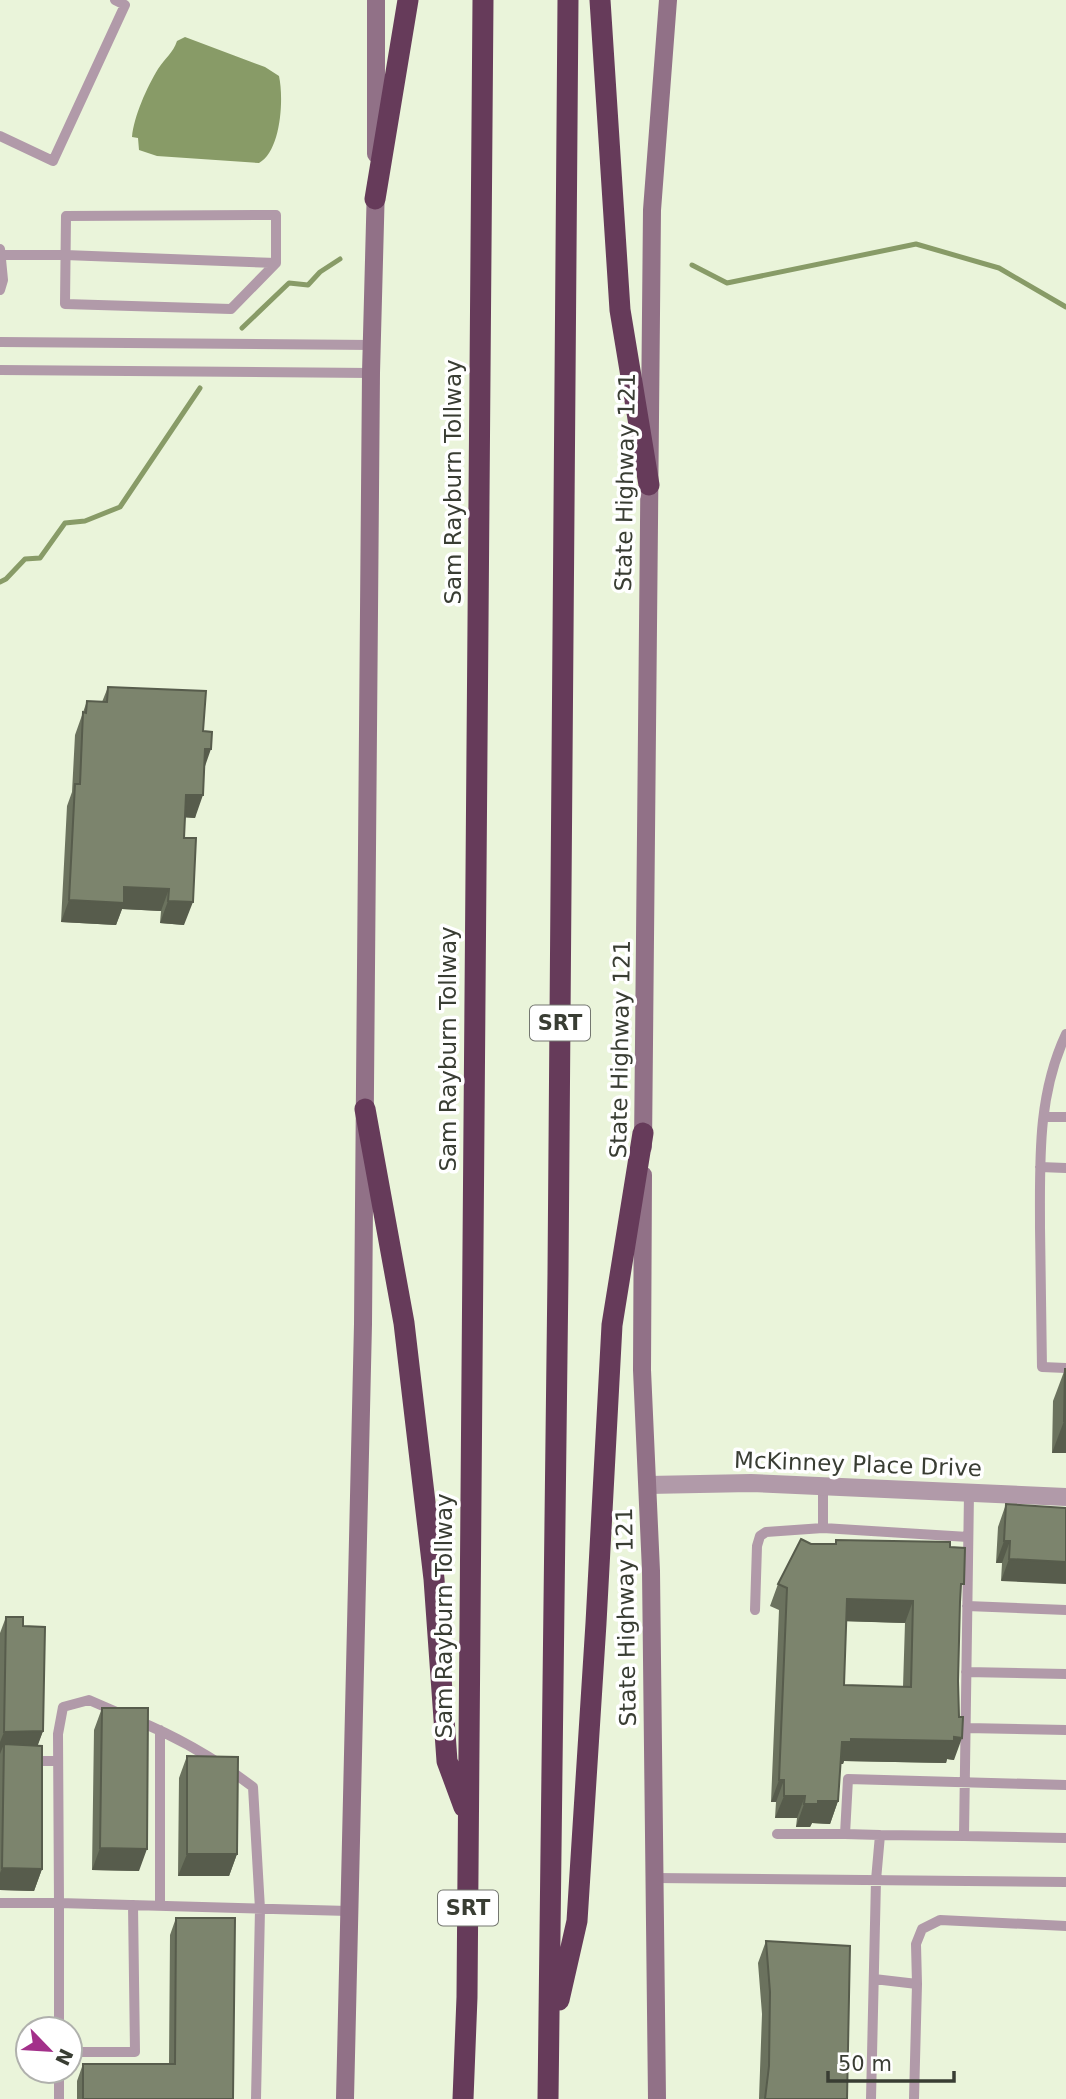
<svg xmlns="http://www.w3.org/2000/svg" width="1066" height="2099" viewBox="0 0 1066 2099" font-family="'DejaVu Sans',sans-serif">
  <style>
    .water { fill: #889b67 }
    .lines { fill: none; stroke-linecap: round; stroke-linejoin: round }
    .stream { stroke: #889b67; stroke-width: 5 }
    .service { stroke: #b19aa9; stroke-width: 10 }
    .minor { stroke: #b19aa9; stroke-width: 18 }
    .secondary { stroke: #917187; stroke-width: 18 }
    .motorway { stroke: #663b5a; stroke-width: 21 }
    .wall { fill: #6b725e; fill-rule: evenodd }
    .shaded-wall { fill: #575c4c }
    .building { fill: #7c846d; stroke: #575c4c; stroke-width: 2; fill-rule: evenodd }
    .labels { text-anchor: middle; dominant-baseline: central; stroke-width: 7; stroke-linejoin: round; paint-order: stroke }
    .shield { fill: #fff; stroke: #747770; stroke-width: 2 }
    .shield-label { font-size: 21px; font-weight: bold; fill: #393d33 }
    .street-label { font-size: 23px; fill: #393d33; stroke: #fff }
  </style>
  <rect width="100%" height="100%" fill="#eaf4da"/>
  <!-- water -->
  <path class="water" d="M185,37L265,67L279,76C284,99 281,151 259,163L157,156L139,150L138,138L132,137C134,116 147,87 158,69C165,58 173,53 177,41Z"/>
  <g class="lines">
    <!-- stream -->
    <path class="stream" d="M692,265L727,283L916,244L999,268L1066,307
      M242,328L289,283L308,285L320,272L340,259
      M0,582L6,579L25,559L40,558L65,523L85,521L120,507L200,388"/>
    <!-- service -->
    <path class="service" d="M0,136L53,161L125,5L115,0
      M276,215V263L231,309L65,304L66,216Z
      M0,249L3,280L0,290
      M2,255H65L276,263
      M0,342L372,345
      M0,370L371,373
      M1066,1034C1037,1096 1040,1161 1040,1228C1041,1275 1041,1321 1042,1367L1066,1368
      M1044,1117H1066
      M1040,1167L1066,1168
      M823,1486V1528L968,1537
      M969,1493L964,1836L1066,1838
      M967,1606L1066,1610
      M755,1610L757,1546L760,1536L766,1532L823,1528
      M966,1672L1066,1674
      M136,1720C178,1737 217,1760 253,1787L260,1909L256,2099
      M966,1728L1066,1730
      M160,1730V1906
      M30,1761H58
      M777,1834H845
      M880,1835L845,1834L848,1779L1066,1785
      M654,1878L1066,1882
      M0,1903H59L58,1734L63,1707L89,1700L119,1713
      M874,1979L917,1984L914,2099
      M917,1984L916,1944L922,1929L940,1920L1066,1926
      M59,2029V1903L349,1911
      M70,2052H135L133,1905
      M59,2071V2099
      M871,2099L876,1880L880,1835L964,1836"/>
    <!-- minor -->
    <path class="minor" d="M648,1485L751,1483L1066,1497"/>
    <!-- secondary -->
    <path class="secondary" d="M376,154V0
      M643,1147L652,210L668,0
      M643,1175L642,1370L651,1571L657,2099
      M345,2099L363,1324L371,373L376,185"/>
    <!-- motorway -->
    <path class="motorway" d="M600,0L620,310L649,485
      M375,199L408,0
      M365,1109L404,1323L434,1579L447,1761L464,1807
      M559,2000L577,1921L596,1623L612,1325L643,1133
      M463,2099L467,1997L483,0
      M548,2099L558,1273L568,0"/>
  </g>
  <!-- wall -->
  <path class="wall" d="M108,687L203,731L204,767L195,818L185,817L184,838V925L160,923L161,911L122,909L116,925L61,922L67,806L72,792L75,735L87,701L102,702Z
    M1065,1369L1066,1453H1052L1053,1401Z
    M1006,1504L1066,1508L1001,1581L1002,1563H996L998,1527Z
    M836,1540L950,1547L960,1595L954,1760L947,1759L946,1763L844,1761L843,1764H840L838,1801L830,1824L812,1823L810,1827H796L797,1818H775L776,1802H771L779,1610L770,1606L778,1584L811,1544H835ZM846,1621L905,1623L903,1687L844,1685Z
    M6,1617L23,1626L43,1731L37,1746L42,1869L34,1891L0,1890V1633Z
    M102,1708L139,1871L92,1870L94,1730Z
    M187,1756L237,1854L229,1876H178L179,1778Z
    M176,1918L233,2099H77V2081L83,2064H169L170,1935Z
    M766,1941L847,2099H759L762,2014L758,1963Z"/>
  <!-- shaded-wall -->
  <path class="shaded-wall" d="M205,749H211L203,772Z
    M186,795H203L195,818L178,817Z
    M124,887L169,889L161,911L122,909L116,925L61,922L69,900Z
    M168,901L193,902L184,925L160,923Z
    M1064,1421H1066V1453H1052Z
    M1004,1541H1010L1002,1563H996Z
    M1009,1559L1066,1562V1584L1001,1581Z
    M847,1599L913,1601L905,1623L838,1621Z
    M43,1731L35,1753L4,1744L0,1754V1742L4,1732Z
    M954,1737L962,1738L954,1760L947,1759L946,1763L844,1761L843,1764H834L842,1742L851,1739Z
    M779,1780H784L776,1802H771Z
    M784,1796H805L797,1818H775Z
    M818,1801H838L830,1824L812,1823L810,1827H796L804,1804Z
    M100,1848L147,1849L139,1871L92,1870Z
    M187,1854H237L229,1876H178Z
    M2,1868L42,1869L34,1891L0,1890V1873Z"/>
  <!-- building -->
  <path class="building" d="M108,687L206,691L203,731L212,732L211,749H205L203,795H186L184,838H196L193,902L168,901L169,889L124,887V903L69,900L75,784H80L83,712L86,713L87,701L107,702Z
    M1065,1369H1066V1421H1064Z
    M1006,1504L1066,1508V1562L1009,1559L1010,1541H1004Z
    M801,1539L811,1544H836V1540L950,1542V1547L965,1548L964,1584H961L960,1602L958,1681L959,1717H963L962,1738L954,1737V1741L851,1739V1742H842L838,1801H818V1804H804L805,1796H784V1780H779L787,1588L778,1584ZM847,1599L913,1601L911,1687L844,1685Z
    M6,1617H23V1626L45,1627L43,1731L4,1732Z
    M102,1708H148L147,1849L100,1848Z
    M4,1744L42,1746V1869L2,1868Z
    M187,1756L238,1757L237,1854H187Z
    M176,1918H235L233,2099H83V2064H175Z
    M766,1941L850,1946L847,2099H765L769,2066L770,1992Z"/>
  <g class="labels">
    <!-- shield labels -->
    <g class="shield">
      <rect x="530" y="1005.5" width="60" height="35" rx="5"/>
      <rect x="438" y="1890.5" width="60" height="35" rx="5"/>
    </g>
    <g class="shield-label">
      <text x="560" y="1023">SRT</text>
      <text x="468" y="1908">SRT</text>
    </g>
    <!-- street labels -->
    <g class="street-label">
      <text transform="translate(453 482) rotate(-90)">Sam Rayburn Tollway</text>
      <text transform="translate(625 482) rotate(-89)">State Highway 121</text>
      <text transform="translate(448 1049) rotate(-90)">Sam Rayburn Tollway</text>
      <text transform="translate(620 1049) rotate(-89)">State Highway 121</text>
      <text transform="translate(858 1464) rotate(2)">McKinney Place Drive</text>
      <text transform="translate(444 1616) rotate(-90)">Sam Rayburn Tollway</text>
      <text transform="translate(626 1617) rotate(-91)">State Highway 121</text>
    </g>
  </g>
  <!-- north arrow -->
  <g transform="translate(49 2050) rotate(115)"><circle r="33" fill="#ffffff" stroke="#b0b1ad" stroke-width="2"/>
  <path d="M0-5L12 26L0 18L-12 26Z" fill="#a3308a"/>
  <text y="-10" font-size="19" font-weight="bold" text-anchor="middle" fill="#393d33">N</text>
  </g>
  <!-- scale -->
  <path d="M828 2071v10h126v-10" fill="none" stroke="#393d33" stroke-width="3.5"/>
  <text x="838" y="2071" font-size="21" fill="#393d33" stroke="#ffffff" stroke-width="5" paint-order="stroke">50 m</text>
</svg>
